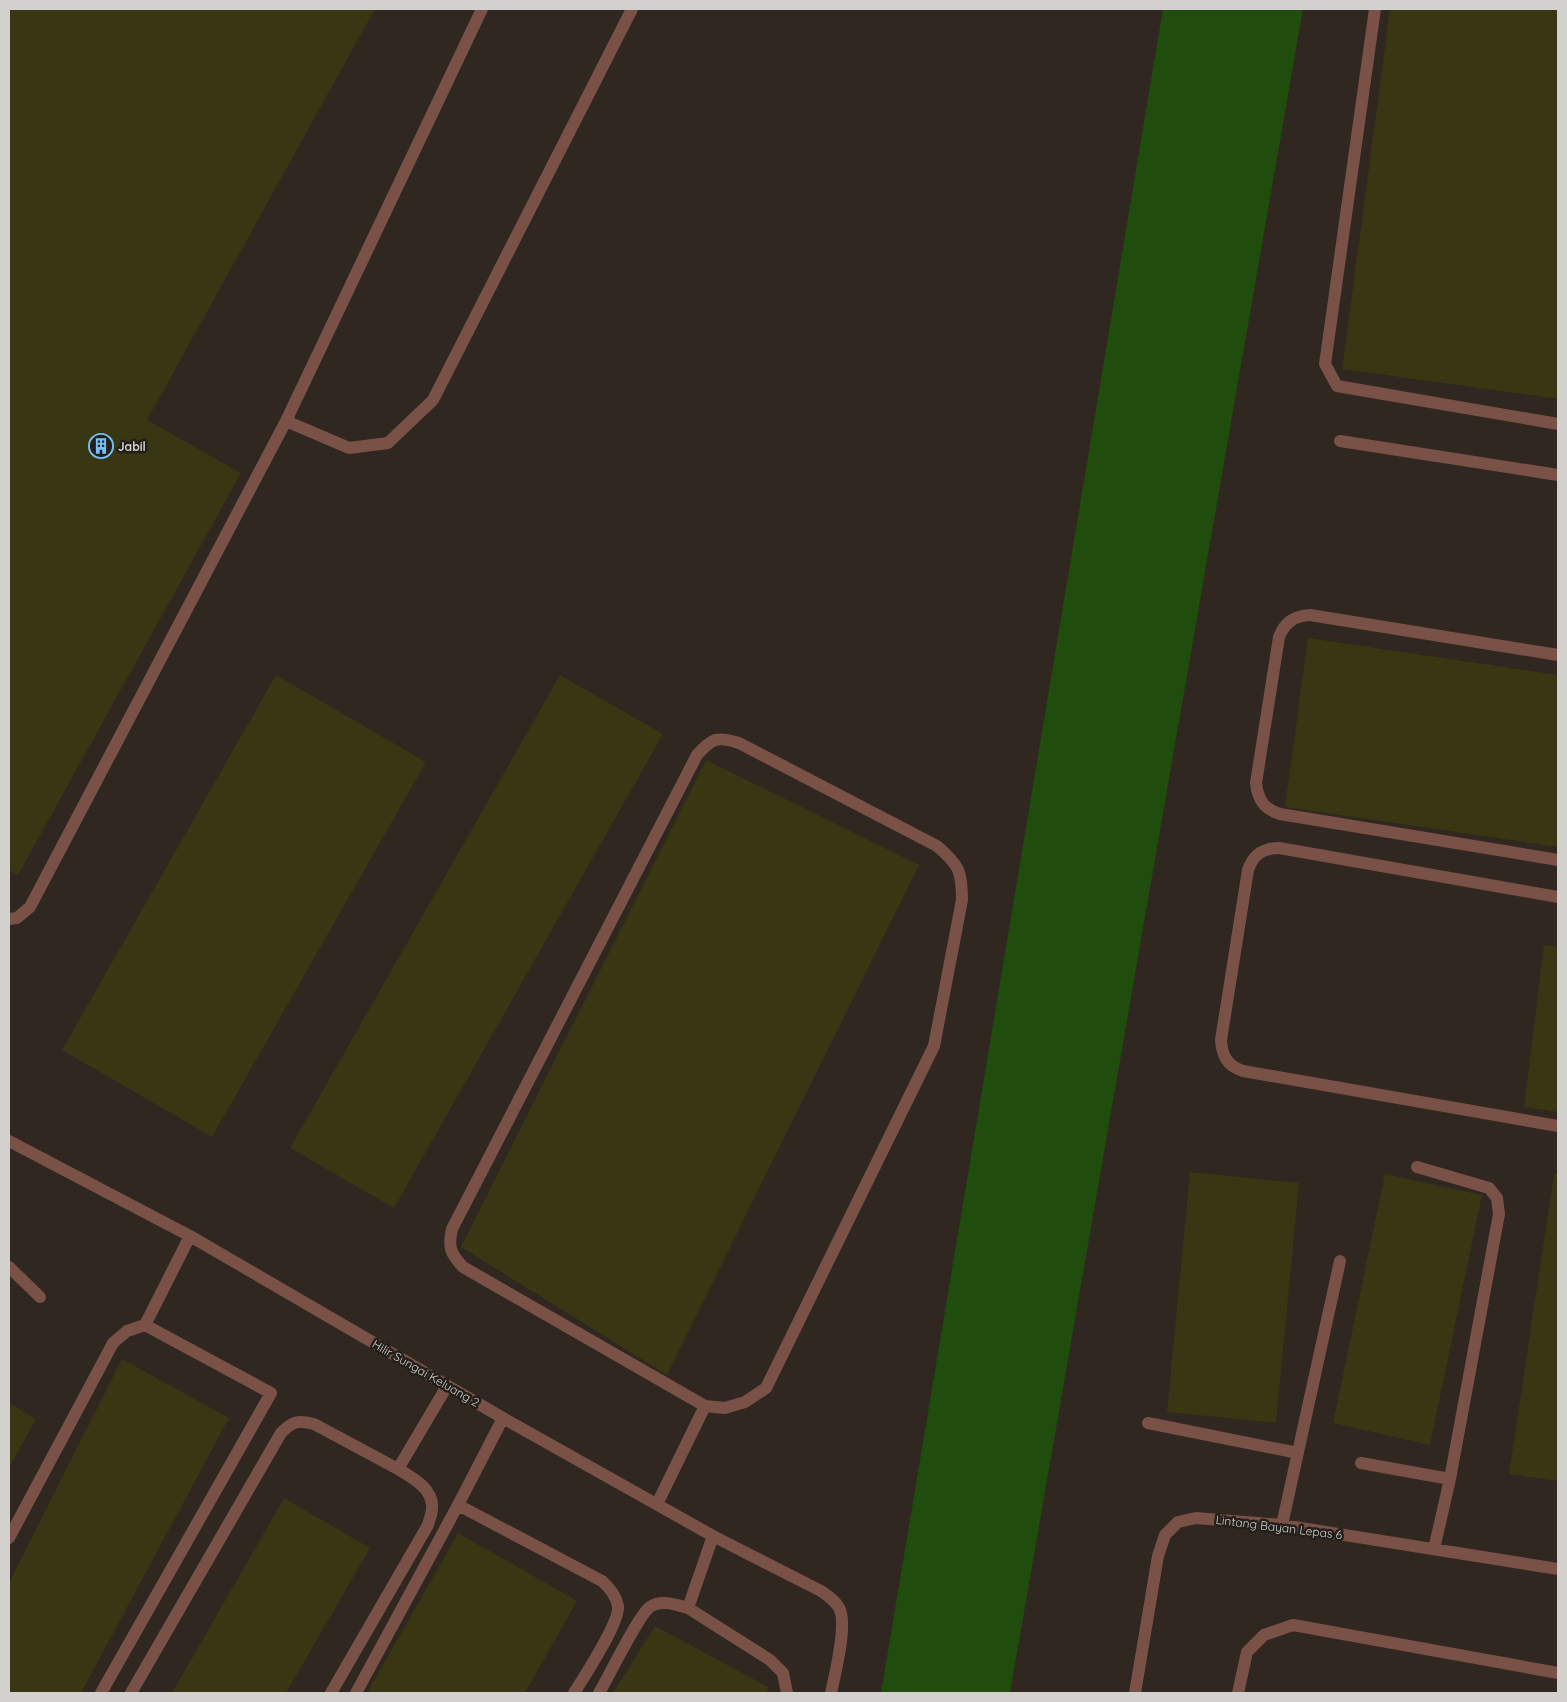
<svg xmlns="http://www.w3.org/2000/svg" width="1567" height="1702" viewBox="0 0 1567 1702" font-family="Quicksand,sans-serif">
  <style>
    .built { fill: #2f2720 }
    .water { fill: #204c0e }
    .building { fill: #393614 }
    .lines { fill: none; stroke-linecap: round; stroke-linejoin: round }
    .minor { stroke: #7a5147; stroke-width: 12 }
    .labels { text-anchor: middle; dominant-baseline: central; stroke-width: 5; stroke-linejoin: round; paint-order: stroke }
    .poi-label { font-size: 12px; font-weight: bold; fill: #d3d1ce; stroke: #231f1b; text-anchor: start }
    .street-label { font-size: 12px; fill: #d3d1ce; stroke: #231f1b }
  </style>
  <rect width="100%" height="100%" fill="#231f1b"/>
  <!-- built -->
  <path class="built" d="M9,9H1558V1693H9Z"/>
  <!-- water -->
  <path class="water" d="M1163,9H1303L1010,1693H881Z"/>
  <!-- building -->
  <path class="building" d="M9,9H375L147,420L241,473L18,875L9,870Z
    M1390,9H1558V399L1342,369Z
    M1308,638L1558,675V847L1285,807Z
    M276,675L426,762L212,1137L62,1050Z
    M560,675L663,734L394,1208L290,1148Z
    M706,760L919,865L667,1375L461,1247Z
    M1544,945L1558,947V1112L1524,1107Z
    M1190,1172L1299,1183L1276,1423L1167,1412Z
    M1385,1174L1482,1195L1430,1445L1333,1423Z
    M1554,1174H1558V1481L1509,1474Z
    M122,1359L229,1418L81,1693H9V1583Z
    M9,1403L36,1419L9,1468Z
    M284,1498L370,1548L286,1693H172Z
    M458,1533L577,1601L525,1693H367Z
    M655,1626L768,1687L767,1693H613Z"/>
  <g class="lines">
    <!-- minor -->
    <path class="minor" d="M1375,9L1325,364L1337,386L1558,424
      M286,421L349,448L388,443L433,400L632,9
      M1340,441L1558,475
      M1558,655L1310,615C1294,616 1285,622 1279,637L1256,783C1258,800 1264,809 1280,814L1558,860
      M1558,897L1279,848C1262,848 1253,855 1248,870L1221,1040C1222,1057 1228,1066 1243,1071L1558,1126
      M9,919L17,918L30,907L286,421L482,9
      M9,1141L190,1236L503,1418L713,1536L821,1591C828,1596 837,1602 840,1610C847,1627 835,1674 831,1693
      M1417,1167L1489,1188L1497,1198L1499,1214L1450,1479L1434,1549
      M9,1267L40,1297
      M1148,1423L1298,1453
      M1361,1463L1450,1479
      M657,1504L705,1406L725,1408L745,1402L766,1388L934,1046L962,900C962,871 959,865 937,846L739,743C717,736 712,738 697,755L452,1229C448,1247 450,1253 463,1267L705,1406
      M458,1505L602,1581C610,1588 616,1595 618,1606C620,1622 584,1677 574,1693
      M1282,1525L1340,1261
      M713,1536L688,1608L770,1660L783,1673L787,1693
      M9,1538L113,1343L127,1331L145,1325L190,1236
      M101,1693L271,1393L145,1325
      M131,1693L281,1433C293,1421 298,1420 314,1424L398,1469L447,1386
      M331,1693L428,1525C429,1520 432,1514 432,1509C434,1489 413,1478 398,1469
      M356,1693L458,1505L503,1418
      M599,1693C608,1678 639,1614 650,1607C661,1599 676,1605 688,1608
      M1135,1693L1158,1556L1165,1535L1178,1522L1196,1518L1282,1525L1558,1569
      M1238,1693L1247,1652L1264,1635L1293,1625L1558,1673"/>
  </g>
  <!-- icons -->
  <defs>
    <symbol id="building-ring" viewBox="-11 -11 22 22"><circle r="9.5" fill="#231f1b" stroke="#75c0f6" stroke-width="1.5"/><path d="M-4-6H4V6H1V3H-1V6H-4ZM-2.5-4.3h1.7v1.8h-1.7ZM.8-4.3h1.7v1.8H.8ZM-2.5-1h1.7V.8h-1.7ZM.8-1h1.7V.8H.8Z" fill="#75c0f6"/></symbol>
  </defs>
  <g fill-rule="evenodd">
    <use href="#building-ring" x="87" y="432" width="28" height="28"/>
  </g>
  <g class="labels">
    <!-- poi labels -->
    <g class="poi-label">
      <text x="118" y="446">Jabil</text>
    </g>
    <!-- street labels -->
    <g class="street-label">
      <text transform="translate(426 1373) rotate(30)">Hilir Sungai Keluang 2</text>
      <text transform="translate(1279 1527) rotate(7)">Lintang Bayan Lepas 6</text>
    </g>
  </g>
  <!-- border -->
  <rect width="1567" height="1702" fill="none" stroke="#d3d1ce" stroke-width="20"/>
</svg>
